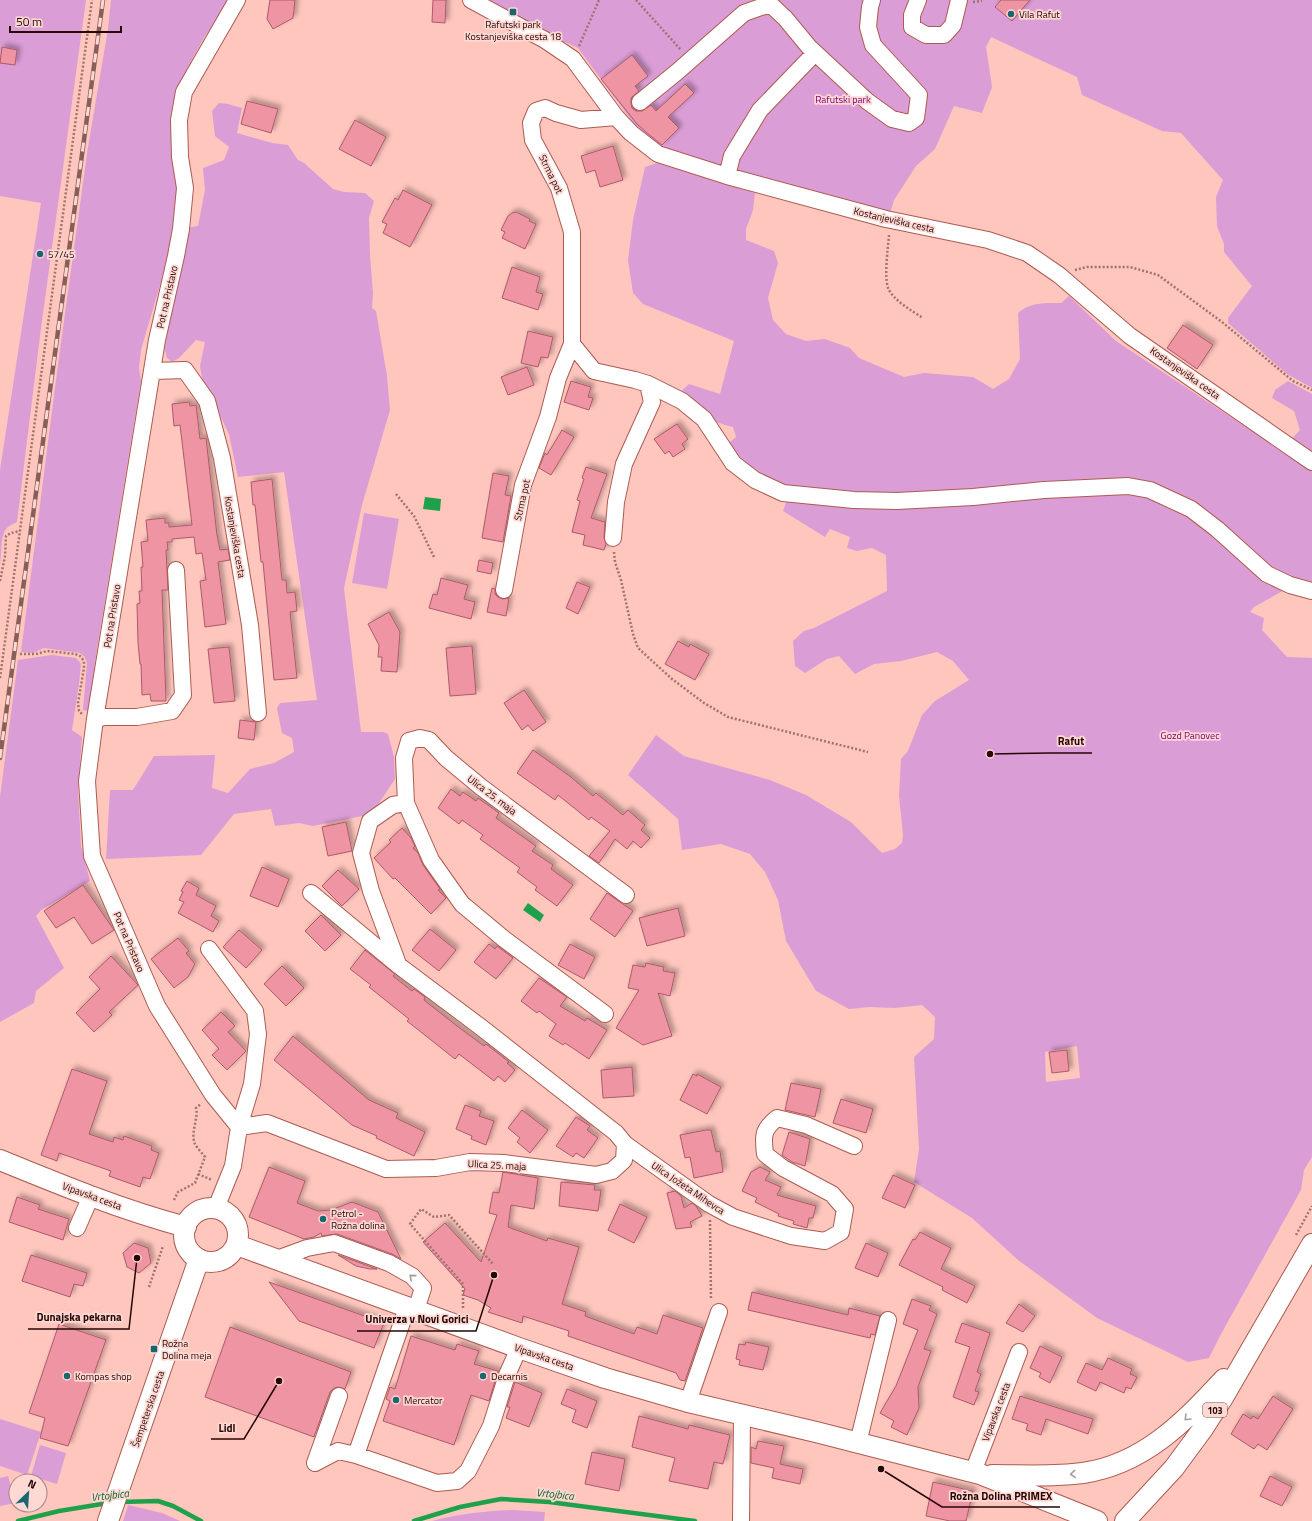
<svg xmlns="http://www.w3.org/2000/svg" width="1312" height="1521" viewBox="0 0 1312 1521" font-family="'Titillium Web',sans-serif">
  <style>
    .green { fill: #db9dd6; fill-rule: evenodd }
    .water { fill: #1fa14c }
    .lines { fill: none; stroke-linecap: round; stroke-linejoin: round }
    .stream { stroke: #1fa14c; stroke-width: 4.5 }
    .building { fill: #ee94a3; stroke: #ad5a69; filter: url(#shadow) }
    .minor-casing { stroke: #ad5b50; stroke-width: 18 }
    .major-casing { stroke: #ad5b50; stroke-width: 22 }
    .path { stroke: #a0736d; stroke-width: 2.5; stroke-dasharray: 2 2; stroke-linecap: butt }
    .minor { stroke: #fff; stroke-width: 16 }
    .major { stroke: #fff; stroke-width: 20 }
    .rail-casing { stroke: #885e59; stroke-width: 4.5 }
    .rail { stroke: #fed8d2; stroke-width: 3; stroke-dasharray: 9; stroke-linecap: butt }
    .oneway { stroke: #a89b9b }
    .poi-dot { fill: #196570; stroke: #fed8d2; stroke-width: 1.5 }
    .labels { text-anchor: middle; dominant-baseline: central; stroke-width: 3.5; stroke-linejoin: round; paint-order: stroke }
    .shield { fill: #fed8d2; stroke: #664542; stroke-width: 1 }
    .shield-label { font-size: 9px; font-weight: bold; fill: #250604 }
    .poi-label { font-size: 10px; fill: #250604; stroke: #fed8d2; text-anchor: start }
    .park-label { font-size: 10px; fill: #81007e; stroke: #fed8d2 }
    .street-label { font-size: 10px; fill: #250604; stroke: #fed8d2 }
    .water-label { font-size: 11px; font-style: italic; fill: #0d622b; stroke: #fed8d2 }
    .leader { fill: none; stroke: #250604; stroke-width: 1.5 }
    .callout-dot { fill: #250604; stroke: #fed8d2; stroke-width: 1.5 }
    .callout-label { font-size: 11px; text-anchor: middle; font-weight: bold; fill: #250604; stroke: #fed8d2; stroke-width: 3.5; stroke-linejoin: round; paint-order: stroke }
  </style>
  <defs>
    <filter id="shadow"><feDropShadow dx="3.5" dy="-3.5" stdDeviation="2" flood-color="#0004"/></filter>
  </defs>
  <rect width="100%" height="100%" fill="#fec6bd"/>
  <!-- green -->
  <path class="green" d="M0,0H86L41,328L17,522C13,524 8,526 6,529C0,537 2,554 0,564V470L41,203L0,196Z
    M111,0H229L219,17L205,36L196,52L185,73L177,95L178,187L175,214L169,254L141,350L139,368L141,381L97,649L88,711L83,710L87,662L84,656L80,653L44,648L33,653L21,652L59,357L88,147L108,29Z
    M473,0H1312V388L1287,374L1228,323V318L1252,286L1224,252V244L1217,226L1216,197L1223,180L1181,133L1162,131L1082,95L1077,77L991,37L986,47L992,87L982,113L954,106L935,149L916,166L894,200L890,214L658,154L626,113L578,48Z
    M219,103L228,104L242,108L237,133L272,143L288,145L298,160L304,163L333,189L344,192L365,193L374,201L369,218L370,255L373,293L372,308L376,311L387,376L390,410L362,505L344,588L361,732H383L388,734L394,757L395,779L372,814L313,826L299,823L275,826L271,809L234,814L201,855L106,859L110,790H133L154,756L215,755L212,788L228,793L250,769L274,763L294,752L292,738L282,733L277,708L280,703L317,700L284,472L238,477L229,434L202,378L200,366L205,342L196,340L179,358L172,362L167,358L163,344L178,286L187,228L198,226L205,190L203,168L224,160L229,147L215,136L212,111Z
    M657,163L755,193L753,210L746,229V240L774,251L778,263L768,298L773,320L786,334L806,341L825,339L850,348L859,358L904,377L924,373L973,377L993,389L1009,379L1020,359L1018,313C1030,302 1046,303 1061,303L1069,296L1116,341L1312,471V587L1291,581L1151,487L869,498L780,487L757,476L739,459L730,442L736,437L733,427C711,423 694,408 677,395L689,384L720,394L734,341L643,304L633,293L628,260L633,220L645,167Z
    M1288,381L1312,394V455L1291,440L1300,430L1294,411L1272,398L1275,390Z
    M1136,491L1190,514L1288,588L1254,607L1250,612L1264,618L1262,630L1287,657L1312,658V1157L1304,1170L1301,1190L1221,1334L1209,1358L1188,1362L1097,1318L1018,1260L972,1218L914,1182L919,1149L914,1057L934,1039L935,1017L922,1005L895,1008L869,1007L849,1009L816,991L786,941L778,900L765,872L750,854L721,844L682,850L678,819L628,775L656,735L684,756L770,780L806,795L851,822L882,853L895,849L902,843L903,835L899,796L901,759L908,751L922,715L935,701L969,680L953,661L937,652L901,661L874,664L855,674L839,656L827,659L805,673L795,666L793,641L804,631L814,628L887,591L886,555L872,548L857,551L847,548L850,537L830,529L825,537L783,511L787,500ZM1077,1046L1080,1078L1046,1082L1045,1052Z
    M364,513L399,519L387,589L352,583Z
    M52,655L76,658L81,664L79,684L72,730L82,737L78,789L81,846L90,881L41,910L36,916L64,968L36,991L34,1003L0,1022V797L18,660Z
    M0,1419L41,1432L27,1475L0,1466Z
    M40,1445L66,1453L57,1484L31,1476Z
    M8,1476L15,1503L0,1506V1478Z
    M128,1505L162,1513L180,1521H123Z
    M513,1510L545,1512L544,1521H432C460,1514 485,1511 513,1510Z"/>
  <!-- water -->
  <path class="water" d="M425,497L441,499L440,511L423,509Z
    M528,903L544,915L540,922L523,910Z"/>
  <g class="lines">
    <!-- stream -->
    <path class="stream" d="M119,1502L158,1501L173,1506L201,1521
      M18,1521L59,1511L108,1503
      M414,1521L460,1507L501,1499L549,1502L695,1521"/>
  </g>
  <!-- building -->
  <path class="building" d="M270,0H295L293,18L273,29L267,19Z
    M433,0H446L445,23L432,22Z
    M1001,0H1030L1012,21L995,7Z
    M2,47L17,50L15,65L0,63Z
    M632,55L648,76L635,86L639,91L631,98V103L632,108L636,111H642L651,105L656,111L685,84L694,93L668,117L679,128L662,145L646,132L637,124L601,79Z
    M247,101L278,109L271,133L241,124Z
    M355,120L386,137L371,166L339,149Z
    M613,146L623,180L600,187L595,170L586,173L581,156Z
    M403,190L432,205L410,247L383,233L387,224L382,222L395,198L398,200Z
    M516,212L530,219L529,221L536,224L525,249L502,238L505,232L501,230L508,216L512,213Z
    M512,267L540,277L536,292L543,294L538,310L502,298Z
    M1183,325L1213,345L1197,369L1167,348Z
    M528,331L553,337L548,358L541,357L538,367L521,363Z
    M527,367L534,385L508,395L501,377Z
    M571,381L591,387L588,397L593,398L589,410L564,402Z
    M189,402L190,406L196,405L200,439L206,438L217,535L220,550L228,549L230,560L218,562L226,624L205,627L200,581L206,580L202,553L196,554L194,537L172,539V542H167L168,550H166L168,590H162L166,701H151L150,694L142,695L141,664H140L138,642L137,604L140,603L139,591H142L141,567H143L141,542L148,541L146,520L165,518V523H169V527L192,525L180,425L174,426L172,404Z
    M677,424L688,439L682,444L685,449L673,457L669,451L665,454L654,439Z
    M562,430L574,437L551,475L539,468L545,453L547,455Z
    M586,467L607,474L591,518L605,522L604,537L606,544L604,550L583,545L585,535L572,532L580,501L577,500L584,479L582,478Z
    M493,473L509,476L505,495L511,496L503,542L482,538Z
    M272,479L282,580H286L287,593L295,592L297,611L290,612L297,678L274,680L263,562H261L255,505H253L251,482Z
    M479,560L493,563L491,574L477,571Z
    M441,578L468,585L464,599L475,602L471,619L429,608L433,594L437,595Z
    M577,582L590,587L578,614L566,608Z
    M492,588L495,589V594L498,597L503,599L509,598L506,616L487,612Z
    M389,612L400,632L397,672L381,671L382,657H378L379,645L368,624Z
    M678,641L689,647L690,644L709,654L695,680L665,664Z
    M472,646L476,694L450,696L446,648Z
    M229,647L235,701L214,703L208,649Z
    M524,690L546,722L533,731L528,725L522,730L504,703Z
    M240,720L256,722L254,740L238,738Z
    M533,750L571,777L593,796L596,793L623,815L628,810L645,825L641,830L650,838L641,848L633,841L627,849L615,839L599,863L589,856L610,831L591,817L589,820L558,795L555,800L517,773Z
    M451,789L460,796L463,792L476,801L478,798L499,813L496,818L536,846L532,851L553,865L551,869L573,885L557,906L535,890L537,887L517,872L520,868L480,839L483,835L462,820L459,824L438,808Z
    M346,822L352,851L328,856L322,827Z
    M402,828L411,838L415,846L413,848L418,853L423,865L440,889L438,890L446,898L431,914L395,878L393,879L374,858L391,842L389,840Z
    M262,867L289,879L278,907L250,896Z
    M338,870L359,889L342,906L322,886Z
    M187,881L199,888L196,895L216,906L211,916L219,921L213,932L178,913L184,902L179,900L183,892L181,891Z
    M83,885L114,930L92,944L74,917L56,928L44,911Z
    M607,893L633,911L615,937L590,919Z
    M678,908L685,936L647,946L639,918Z
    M321,915L341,935L325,951L305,931Z
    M430,929L456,950L439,971L412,950Z
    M239,930L262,950L246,968L223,947Z
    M178,938L189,951L186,953L195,964L188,977L174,988L151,959Z
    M489,944L495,949L497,946L513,958L496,979L474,962Z
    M570,944L595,957L584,979L558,965Z
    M365,950L395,974L393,976L412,991L414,989L425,997L424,1000L457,1026L484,1046L486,1044L509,1062L507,1063L515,1070L505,1082L498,1076L494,1081L459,1054L455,1059L407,1021L409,1019L369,987L371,985L350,969Z
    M111,956L138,985L109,1012L112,1015L94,1032L76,1013L100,989L89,977Z
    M646,963L664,967L663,971L675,973L670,996L658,993L672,1036L643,1045L616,1028L639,990L628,988L633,965L645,967Z
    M282,966L304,988L286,1006L264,984Z
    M539,978L567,997L560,1006L585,1021L587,1018L607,1030L589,1059L565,1043L563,1045L549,1036L556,1024L539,1011L537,1013L521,1001Z
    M221,1012L235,1026L228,1032L246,1051L227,1070L212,1055L219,1049L202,1030Z
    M293,1036L369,1100L398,1113L396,1118L425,1132L414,1156L376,1138L377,1136L352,1125L274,1060Z
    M1067,1050L1069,1071L1052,1073L1049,1052Z
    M632,1067L634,1096L603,1098L601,1070Z
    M72,1069L107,1081L89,1134L113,1142L114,1137L123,1140L124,1136L152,1146L151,1150L159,1153L150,1179L143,1177L140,1187L109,1176L111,1171L59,1153L57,1161L41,1155Z
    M693,1074L697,1076V1074L721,1087L707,1114L680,1100Z
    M791,1083L821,1089L815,1117L785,1110Z
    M841,1099L873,1109L866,1133L833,1123Z
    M465,1105L481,1111L479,1116L494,1121L486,1145L471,1139L472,1136L456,1129Z
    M522,1110L548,1130L530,1153L517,1142L520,1138L508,1128Z
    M576,1117L590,1126L587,1130L598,1138L584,1158L576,1153L573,1157L556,1146Z
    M706,1130H711L716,1152L720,1151L723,1172L694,1178L690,1157L685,1158L680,1135Z
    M789,1132L810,1139L805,1166L792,1162L782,1155Z
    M269,1167L305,1181L297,1203L318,1211L331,1210L352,1202L378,1212L401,1259L392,1254L337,1234L322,1236L321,1233L314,1237L304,1239L249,1217Z
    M760,1167L770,1172L765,1180L781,1187L777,1195L816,1206L813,1218H809L807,1228L793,1224L794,1221L778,1216L779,1214L755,1202L757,1198L742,1191L751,1172Z
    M503,1172L538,1178L534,1209L511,1205L508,1227L547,1241L548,1238L579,1247L562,1304L586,1312L585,1316L634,1334L637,1327L657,1334L663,1315L703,1328L685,1381L680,1380L676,1373L568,1336L569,1331L523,1316L522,1323L488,1312L491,1308L478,1300L463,1295L465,1289L423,1242L445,1223L481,1262L497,1215L489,1213L493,1192L499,1193Z
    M893,1175L915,1185L905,1208L882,1198Z
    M561,1182L595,1185L594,1190H601L598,1211L559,1206Z
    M675,1191L681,1196L684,1208L692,1203L696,1206L702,1216L690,1222L692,1227L676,1229L667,1193Z
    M17,1197L40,1205L38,1209L69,1219L63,1240L9,1222Z
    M620,1204L647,1217L634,1243L608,1230Z
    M920,1232L951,1248L941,1269L975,1286L967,1303L942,1290L943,1287L899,1265L913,1239L915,1240Z
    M134,1243L148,1248L151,1263L139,1273L127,1267L123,1253Z
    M866,1243L888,1253L878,1277L855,1268Z
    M31,1255L87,1273L83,1286L74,1284L70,1297L22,1281Z
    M338,1255L377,1269H370L356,1266Z
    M269,1282L384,1323L374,1348L299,1321Z
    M752,1292L848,1315L849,1308L880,1316L875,1335L871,1334L870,1338L748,1310Z
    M912,1299L931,1306L929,1310L937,1314L924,1349L931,1351L918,1387L919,1408L907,1435L891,1427L894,1421L880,1413L896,1386L918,1330L903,1324Z
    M1019,1304L1035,1316L1023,1332L1006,1323Z
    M962,1323L990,1333L977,1372L981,1374L975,1391L979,1392L974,1405L953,1397L970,1347L955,1342Z
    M59,1324L106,1340L68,1446L40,1438L45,1418L29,1413Z
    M230,1327L351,1372L345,1389L337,1387L333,1389L330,1392L314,1437L205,1397Z
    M411,1336L455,1350L457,1344L479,1351L474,1364L498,1371L489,1401L471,1395L454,1445L383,1421L390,1401L386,1399L390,1387L395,1389Z
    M746,1342L769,1347L763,1370L739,1365L740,1360L736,1359L739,1344L745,1345Z
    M1040,1346L1062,1357L1050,1383L1039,1377L1041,1373L1030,1368Z
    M1108,1358L1132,1369L1130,1374L1137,1377L1131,1389L1126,1387L1124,1393L1100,1382L1096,1391L1077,1382L1086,1363L1102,1370Z
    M515,1382L542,1393L529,1427L506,1418L510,1407H507Z
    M567,1389L597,1401L587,1428L572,1422L576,1410L561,1404Z
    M1020,1396L1093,1419L1088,1434L1046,1419L1041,1435L1026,1430L1028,1424L1012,1419Z
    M1273,1396L1293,1409L1267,1450L1258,1444L1254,1449L1231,1434L1243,1414L1251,1419L1253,1416L1258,1419Z
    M639,1416L688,1429L689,1425L730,1435L723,1464L714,1462L708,1489L669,1481L675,1458L632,1447Z
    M758,1441L784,1446L780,1464L803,1469L800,1484L772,1478L774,1468L751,1463V1447L756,1449Z
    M592,1452L625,1459L619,1491L585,1484Z
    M1270,1476L1292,1487L1282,1506L1260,1496Z
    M933,1482L973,1491L966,1521H950L926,1516Z"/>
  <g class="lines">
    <defs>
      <path id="minor" d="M471,0L545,40L573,59L616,117L631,133L658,154L727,176L886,219L988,240L1027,253L1059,275L1130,336L1312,462
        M918,0L912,15V27L926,35H944L953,25L959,0
        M640,102L677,72L744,13L761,7L771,5L785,18L809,47L867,101L892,119L909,123L916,118L919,95L873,45L868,27L870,7L872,0
        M616,117L581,120L556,113L545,108L536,111L531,123L533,140L559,188L572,232V344L594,371L635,380L648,384L682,401L704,419L733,463L755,480L783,493L854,500L897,501L973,497L1044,490L1128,486L1150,490L1191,509L1217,529L1267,574L1290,585L1312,591
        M727,176L732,156L760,110L815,53
        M153,371L185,370L207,401L222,458L250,625L258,713
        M613,538L616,502L624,464L652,402L648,384
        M504,590L523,485L548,417L558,378L572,344
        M95,719L105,717H137L172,711L183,695L176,570
        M406,803L404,758L409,741L420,738L429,740L446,758L481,787L626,895
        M311,893L398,965L482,1028L616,1133L625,1144L709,1204L733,1217L791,1236L825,1241L841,1232L845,1209L832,1194L783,1168L765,1154C763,1137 762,1130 777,1118L806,1125L854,1146
        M209,949L255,1011L258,1034L252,1084L239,1127L267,1123L386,1169L436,1168L470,1162L504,1163L596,1175L612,1171L624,1160L625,1144
        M398,964L371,891L361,853L370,821L393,805L406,803L431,860L462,904L504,939L605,1014
        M216,1208L233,1166L239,1127L213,1095L157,1006L92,856L87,781L95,719L157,340L176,256L181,229L185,188L180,157L179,120L184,92L237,0
        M77,1228L91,1196
        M277,1259L307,1248L334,1243L389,1263L412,1276L423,1288L416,1310
        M688,1402L719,1312
        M858,1443L888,1320
        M356,1455L407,1308
        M315,1463L338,1451L356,1455L437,1483L457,1481L468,1471L491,1426L507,1375L519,1348
        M315,1463L339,1396
        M973,1472L1019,1352
        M741,1521L742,1415"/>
      <path id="major" d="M0,1160C61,1185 122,1210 186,1227
        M184 1235a27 27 0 1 1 54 0a27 27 0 1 1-54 0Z
        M237,1245L519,1348L605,1378L688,1402L816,1432L980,1474L1097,1521
        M992,1475C1022,1475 1053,1477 1083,1473C1144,1464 1184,1422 1224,1379
        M108,1521L199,1259
        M1125,1521L1174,1468L1202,1430L1224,1396L1312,1244"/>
    </defs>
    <!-- minor casing -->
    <use href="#minor" class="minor-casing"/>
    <!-- major casing -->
    <use href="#major" class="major-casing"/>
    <!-- path -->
    <path class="path" d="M636,0L681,50
      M973,2L982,1
      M579,46L599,0
      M889,235C888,248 884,275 888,288C893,300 912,311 923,318
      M1075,270L1087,267H1130L1158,275L1222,322L1293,381L1312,390
      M396,494L414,516L434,557
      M614,552L615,562L621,580L633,634L638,648L672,679L704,703L728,717L868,752
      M0,581L5,556L6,536L11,533L20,531
      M20,654H36L47,651L75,654L80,656L84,661V668L78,703L79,711L82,714
      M0,678L92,0
      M198,1174L212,1180
      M174,1200L178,1192L195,1183L205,1157C202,1153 197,1148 195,1144C190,1133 199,1117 196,1108L201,1104
      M710,1220L711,1299
      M1296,1235L1312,1206
      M149,1287L163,1246
      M463,1308V1284L410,1224L421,1209L434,1217L449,1215L493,1264"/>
    <!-- minor -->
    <use href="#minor" class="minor"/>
    <!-- major -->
    <use href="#major" class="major"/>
    <defs>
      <path id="rail" d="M0,758L103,0"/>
    </defs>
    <!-- rail casing -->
    <use href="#rail" class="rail-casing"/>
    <!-- rail -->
    <use href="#rail" class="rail"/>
  </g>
  <!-- one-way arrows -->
  <defs><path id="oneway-chevron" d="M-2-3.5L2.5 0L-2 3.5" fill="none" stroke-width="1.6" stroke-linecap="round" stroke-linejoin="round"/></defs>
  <g class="oneway">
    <use href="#oneway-chevron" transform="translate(412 1277) rotate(-139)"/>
    <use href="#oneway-chevron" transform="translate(1187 1418) rotate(135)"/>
    <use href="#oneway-chevron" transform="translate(1073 1474) rotate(175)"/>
  </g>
  <!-- markers -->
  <g class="poi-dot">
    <rect x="509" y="8" width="8" height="8" rx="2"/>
    <circle cx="1011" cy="14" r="4"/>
    <circle cx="40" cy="254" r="4"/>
    <circle cx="323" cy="1219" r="4"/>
    <rect x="150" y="1345" width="8" height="8" rx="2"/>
    <circle cx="67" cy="1376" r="4"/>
    <circle cx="483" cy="1376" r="4"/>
    <circle cx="396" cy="1400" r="4"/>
  </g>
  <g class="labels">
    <!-- shield labels -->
    <rect class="shield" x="1203" y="1403" width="24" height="14" rx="3"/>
    <g class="shield-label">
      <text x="1215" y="1410">103</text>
    </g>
    <!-- poi labels -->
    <g class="poi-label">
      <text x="1019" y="14">Vila Rafut</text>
      <text x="513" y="24" text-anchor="middle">Rafutski park<tspan x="513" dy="12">Kostanjeviška cesta 18</tspan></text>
      <text x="48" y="254">57/45</text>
      <text x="331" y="1213">Petrol -<tspan x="331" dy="12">Rožna dolina</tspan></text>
      <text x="162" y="1343">Rožna<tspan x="162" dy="12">Dolina meja</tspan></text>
      <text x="75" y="1376">Kompas shop</text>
      <text x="491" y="1376">Decarnis</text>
      <text x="404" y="1400">Mercator</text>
    </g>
    <!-- park labels -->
    <g class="park-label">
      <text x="843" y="99">Rafutski park</text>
      <text x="1190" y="735">Gozd Panovec</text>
    </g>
    <!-- street labels -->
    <g class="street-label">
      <text transform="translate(551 174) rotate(64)">Strma pot</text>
      <text transform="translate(894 220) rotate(13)">Kostanjeviška cesta</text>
      <text transform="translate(167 297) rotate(-77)">Pot na Pristavo</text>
      <text transform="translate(1185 373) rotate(35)">Kostanjeviška cesta</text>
      <text transform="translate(522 500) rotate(-77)">Strma pot</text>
      <text transform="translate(235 537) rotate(80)">Kostanjeviška cesta</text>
      <text transform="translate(112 616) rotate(-81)">Pot na Pristavo</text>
      <text transform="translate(492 795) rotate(37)">Ulica 25. maja</text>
      <text transform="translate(129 942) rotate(67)">Pot na Pristavo</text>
      <text transform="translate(497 1165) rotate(3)">Ulica 25. maja</text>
      <text transform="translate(688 1188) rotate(34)">Ulica Jožeta Mihevca</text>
      <text transform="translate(92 1196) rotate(20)">Vipavska cesta</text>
      <text transform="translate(544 1357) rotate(19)">Vipavska cesta</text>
      <text transform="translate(148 1409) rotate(-71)">Šempeterska cesta</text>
      <text transform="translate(996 1412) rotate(-69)">Vipavska cesta</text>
    </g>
    <!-- water labels -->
    <g class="water-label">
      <text transform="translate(555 1494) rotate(6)">Vrtojbica</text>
      <text transform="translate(110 1495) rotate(-6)">Vrtojbica</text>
    </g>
  </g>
  <!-- callouts -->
  <path class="leader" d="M990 754L1050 753H1092M137 1258L129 1329H28M494 1275L476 1331H357M279 1381L244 1439H211M881 1469L942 1507H1060"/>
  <g class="callout-dot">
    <circle cx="990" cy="754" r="4"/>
    <circle cx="137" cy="1258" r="4"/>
    <circle cx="494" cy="1275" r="4"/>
    <circle cx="279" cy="1381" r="4"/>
    <circle cx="881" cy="1469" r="4"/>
  </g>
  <g class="callout-label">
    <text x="1071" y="745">Rafut</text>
    <text x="79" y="1321">Dunajska pekarna</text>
    <text x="417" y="1323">Univerza v Novi Gorici</text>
    <text x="227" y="1432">Lidl</text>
    <text x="1001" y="1500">Rožna Dolina PRIMEX</text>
  </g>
  <!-- north arrow -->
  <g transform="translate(28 1493) rotate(25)"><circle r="19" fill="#fed8d2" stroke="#a78480"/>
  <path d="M0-3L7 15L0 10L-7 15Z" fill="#196570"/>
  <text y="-6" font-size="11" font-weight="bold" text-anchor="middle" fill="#250604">N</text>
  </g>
  <!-- scale -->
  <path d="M10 26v6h111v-6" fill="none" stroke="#250604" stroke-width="2"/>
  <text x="16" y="26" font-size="12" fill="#250604" stroke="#fed8d2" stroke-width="3" paint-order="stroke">50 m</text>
</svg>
